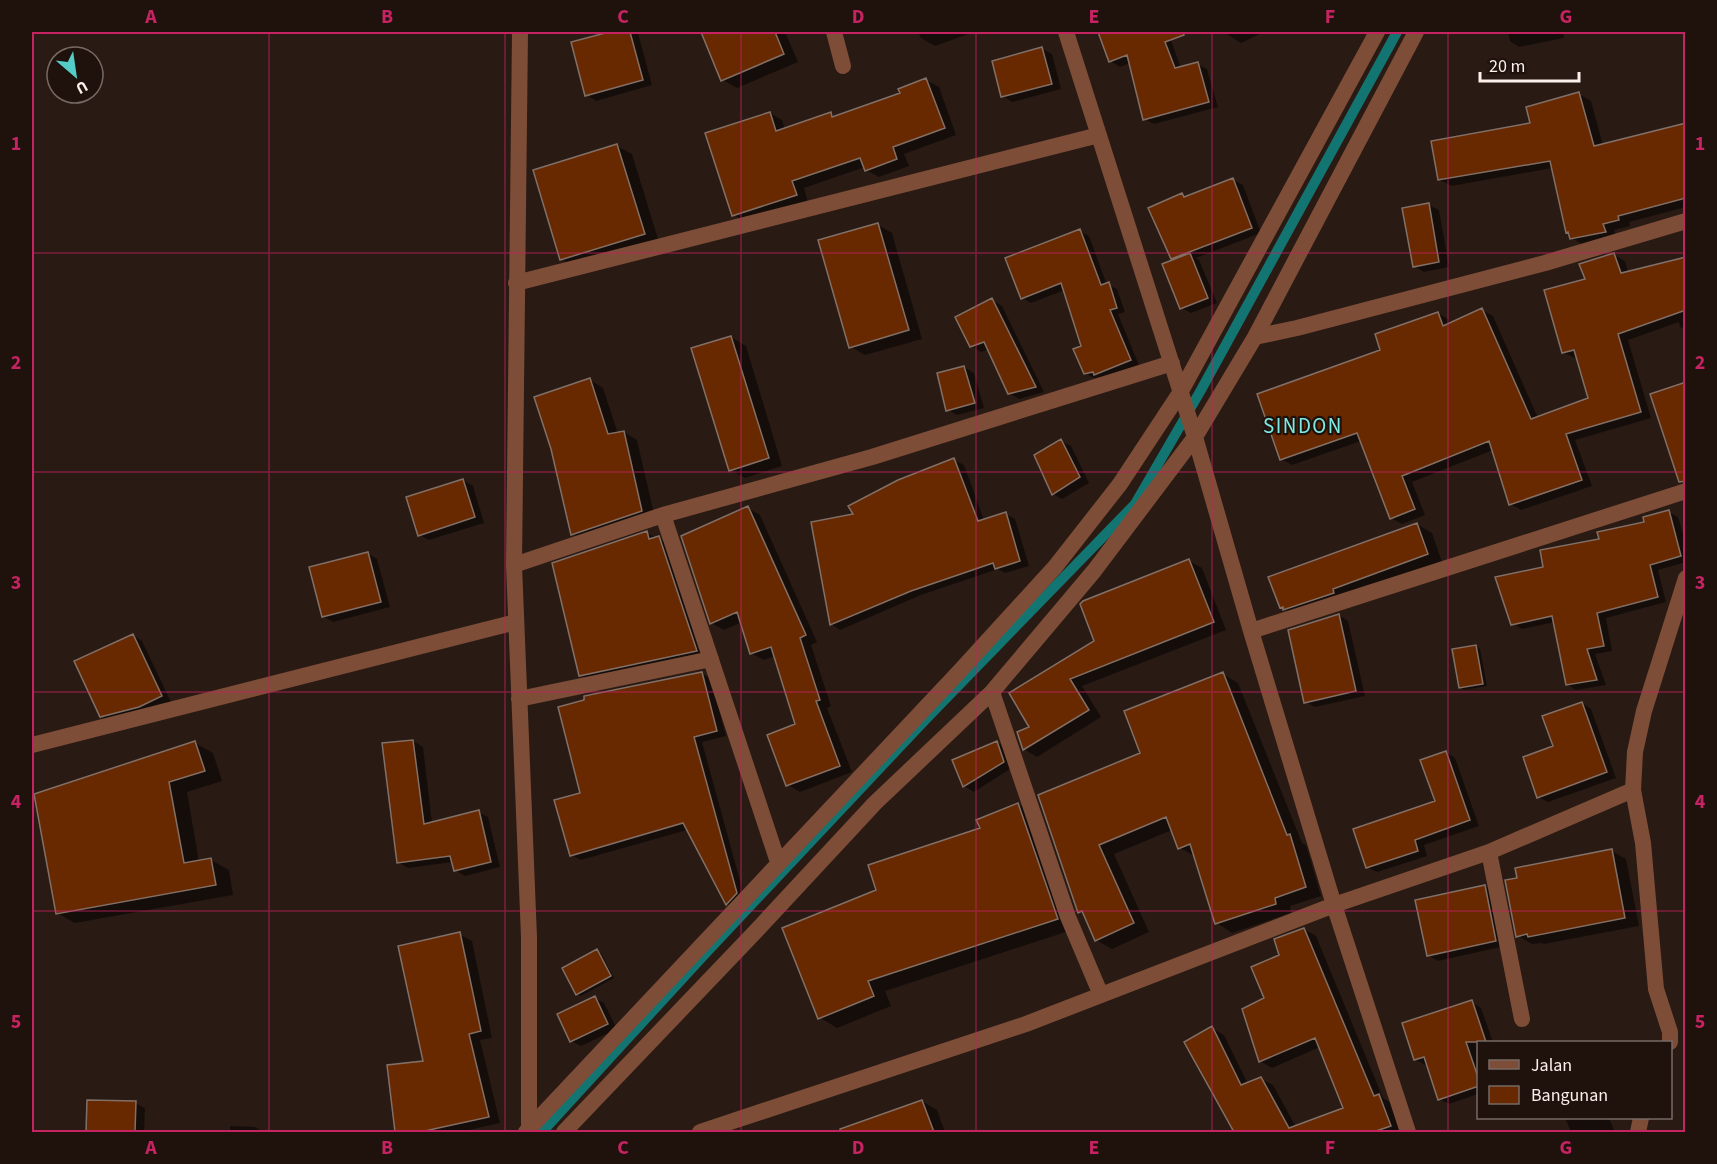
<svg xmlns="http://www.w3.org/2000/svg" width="1717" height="1164" viewBox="0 0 1717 1164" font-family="'Source Sans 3',sans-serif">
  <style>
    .shadow { fill: #0007 }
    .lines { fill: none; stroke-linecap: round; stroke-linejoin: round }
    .stream { stroke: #137571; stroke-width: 10 }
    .building { fill: #682800; stroke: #827067; stroke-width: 1.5 }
    .minor { stroke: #7d4d37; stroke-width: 16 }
    .grid { fill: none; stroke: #c52362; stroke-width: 1.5; stroke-opacity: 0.55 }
    .labels { text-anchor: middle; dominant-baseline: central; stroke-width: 4.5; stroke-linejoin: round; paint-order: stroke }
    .quarter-label { font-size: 21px; letter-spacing: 1.5px; fill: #7feae4; stroke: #1f110b }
    .neatline { fill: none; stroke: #c52362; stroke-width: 2 }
    .grid-label { font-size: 20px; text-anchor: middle; font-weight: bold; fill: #c52362 }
  </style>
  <rect width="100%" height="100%" fill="#291a14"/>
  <!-- shadow -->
  <path class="shadow" d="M614,32H635L638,33L652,85L596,101L587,95L572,43Z
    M703,32H785L798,62L737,88L723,80Z
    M918,32H974L935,46L921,38Z
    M1099,32H1168L1181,68L1197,64L1207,69L1218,107L1154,124L1145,119L1130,63L1120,67L1110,61Z
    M1226,32H1264L1241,43L1228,35Z
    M1508,32H1563L1564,38L1519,47L1510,41Z
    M1042,49L1052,54L1061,89L1012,102L1003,96Z
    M926,80L939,87L956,135L904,154L909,166L879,177L866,170L865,167L804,188L808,202L746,222L734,215L770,113L782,120L785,130L831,114L837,118L902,94Z
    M1579,94L1591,101L1603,145L1686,124V207L1629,222L1630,226L1614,230L1617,239L1583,245L1572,238L1553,168L1451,186L1440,180Z
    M617,146L632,154L659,242L576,267L561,259Z
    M1233,180L1243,185L1261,233L1196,258L1199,260L1217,303L1191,313L1181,308L1176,260L1172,258L1182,194L1187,197Z
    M1429,205L1439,210L1449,267L1424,272L1414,266Z
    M878,225L892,233L922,339L865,355L851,347Z
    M1080,231L1089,236L1107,285L1117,289L1125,312L1118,314L1139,365L1104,379L1100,377L1094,378L1085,373L1082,347L1065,290L1031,303L1022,298Z
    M1614,255L1625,261L1628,272L1686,258V330L1680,327L1679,322L1628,340L1651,418L1575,440L1592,486L1521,510L1510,504L1493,450L1412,482L1425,515L1402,524L1391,518L1361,441L1292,465L1281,459L1382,351L1438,313L1449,320L1450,324L1482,310L1493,316L1538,418L1590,399L1578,357L1574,358L1563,352L1587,280Z
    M992,300L1002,306L1044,392L1019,399L1009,393L989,349L981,352L971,346Z
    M731,337L746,346L782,466L745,478L730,470Z
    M964,367L974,373L984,408L957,415L948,410Z
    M590,380L603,388L618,434L624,432L637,440L655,518L586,541L573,534Z
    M1061,441L1071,446L1089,483L1062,499L1053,494Z
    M954,460L964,465L984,520L1006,514L1015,519L1029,566L1005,573L998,569L921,595L840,630L831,624L855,515Z
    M463,480L473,486L484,523L429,540L419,535Z
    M748,508L760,515L817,642L811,645L831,706L827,708L852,772L800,792L788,785L797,725L775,656L764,660L751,653L742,622L724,630L711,623Z
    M1669,512L1678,517L1686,544V562L1658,570L1666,602L1606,618L1612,651L1595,654L1606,685L1576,690L1567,684L1555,622L1522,629L1513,624L1545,568L1600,541L1646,523Z
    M1417,524L1432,533L1442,562L1295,616L1281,607Z
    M647,533L673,546L711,659L595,683L580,675Z
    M367,553L377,559L390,607L333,622L323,616Z
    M1189,561L1202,568L1226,630L1082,686L1101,717L1037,757L1024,749L1032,728L1095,641Z
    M1339,615L1348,621L1365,696L1315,707L1306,702Z
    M133,635L142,641L171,702L111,722L101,716Z
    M1476,646L1480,649L1487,686L1464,690L1460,687Z
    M702,673L711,679L726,736L702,742L745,899L736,909L727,904L687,830L581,860L571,855L582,794Z
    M1223,674L1238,683L1302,843L1306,845L1321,896L1290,906L1291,913L1232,933L1217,923L1196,857L1180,848L1172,830L1114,854L1149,932L1112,949L1096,940L1085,915L1079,911L1040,795L1142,754Z
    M1582,703L1591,709L1616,778L1548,802L1538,797L1555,747Z
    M413,741L423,747L432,823L478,812L488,817L500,867L465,876L455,870L453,862L408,868L398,862Z
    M997,742L1007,748L1013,767L974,792L964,786Z
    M195,743L213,753L222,781L187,792L199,862L211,860L229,870L233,895L75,923L57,913Z
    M1446,752L1455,758L1479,826L1424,845L1427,856L1377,872L1367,867L1437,802Z
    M1018,804L1036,815L1075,929L885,991L891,1006L837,1028L819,1017L878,891L982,829Z
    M1612,851L1626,859L1639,926L1544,944L1541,943L1532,944L1518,936Z
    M1485,886L1494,892L1505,946L1438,961L1428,955Z
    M1304,929L1316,936L1383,1098L1391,1103L1402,1132H1236L1186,1042L1212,1028L1224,1035L1248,1084L1261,1079L1273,1085L1296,1127L1345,1108L1320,1047L1272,1068L1260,1061L1266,998L1281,956Z
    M459,934L472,941L492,1038L480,1040L500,1123L460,1132H396L388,1066L425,1062Z
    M597,951L601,953L614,978L581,996L577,994Z
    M595,998L604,1003L617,1029L581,1046L571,1041Z
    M1472,1002L1481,1008L1493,1042H1478V1094L1449,1104L1439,1099L1428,1064L1425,1065L1415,1059Z
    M922,1101L937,1110L945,1132H834Z
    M88,1102L135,1103L145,1108L144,1132H87Z
    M1565,1118H1609L1615,1132H1571Z
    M230,1126L255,1127L260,1130V1132H230Z"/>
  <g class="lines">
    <!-- stream -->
    <path class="stream" d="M542,1132L704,955L926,719L1135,504L1201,390L1397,32"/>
  </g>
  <!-- building -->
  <path class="building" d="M609,32H630L643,80L585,96L571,42Z
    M701,32H775L784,54L721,81Z
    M1098,32H1183L1184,35L1165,42L1175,68L1198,62L1209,102L1143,120L1127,55L1109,62Z
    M1042,47L1052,84L1001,97L992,61Z
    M926,78L945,128L893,147L897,159L865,171L860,158L792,181L797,195L732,216L705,133L770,112L776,131L831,112L832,117L900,93L898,89Z
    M1579,92L1594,146L1686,123V198L1618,216L1619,220L1603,224L1606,232L1570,239L1568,232L1566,233L1550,161L1438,180L1431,141L1530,123L1526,107Z
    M617,144L645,234L560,260L533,170Z
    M1233,178L1252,228L1171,259L1148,208L1182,193L1184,197Z
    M1429,203L1439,262L1413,267L1402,208Z
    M878,223L909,330L849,348L818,240Z
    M1080,229L1101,285L1109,282L1117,308L1110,310L1131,360L1094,375L1093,372L1084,374L1073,349L1081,346L1061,283L1021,299L1005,258Z
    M1190,253L1208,298L1180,309L1162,264Z
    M1614,253L1621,273L1686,257V310L1618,334L1641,412L1566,434L1582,480L1509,505L1489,441L1402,476L1415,509L1390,519L1357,433L1280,460L1257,394L1380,350L1375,334L1438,312L1443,326L1482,308L1531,419L1588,398L1574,350L1562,353L1544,290L1585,279L1579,264Z
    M992,298L1036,387L1008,394L984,342L970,347L955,317Z
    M731,336L769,458L729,471L691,348Z
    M964,366L975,403L946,411L937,373Z
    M590,378L608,434L624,431L642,511L571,535L551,449L534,397Z
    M1686,382V481L1679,482L1650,394Z
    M1061,439L1080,477L1052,495L1034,455Z
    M954,458L978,521L1006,512L1020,561L995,569L993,563L911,591L830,625L811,522L853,514L848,506L898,480Z
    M463,479L475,517L418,536L406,497Z
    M748,506L806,635L800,638L820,700L816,701L840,766L786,786L767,735L795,724L771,647L750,654L737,612L710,624L681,536Z
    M1669,510L1681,556L1650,565L1658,597L1597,613L1604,646L1587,649L1597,680L1566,685L1552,616L1511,625L1495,577L1543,567L1540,550L1599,539L1597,532L1644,522L1643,517Z
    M1417,523L1428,554L1333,589L1334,593L1283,610V607L1280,608L1268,577Z
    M647,531L649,539L659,536L697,651L579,676L552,563Z
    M368,552L381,602L322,617L309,567Z
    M1189,559L1214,622L1070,679L1089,710L1023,750L1017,732L1029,727L1009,693L1094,641L1080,604L1083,601Z
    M1339,614L1356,691L1304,703L1288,630Z
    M133,634L162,696L139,707L100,717L74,661Z
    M1476,645L1483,684L1459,688L1452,649Z
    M702,672L717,731L694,737L737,893L726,905L683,823L570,856L554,800L580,793L558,707L584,700V696Z
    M1223,672L1287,835L1290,834L1306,887L1275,898L1276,904L1215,924L1190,844L1178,849L1166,817L1099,845L1134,923L1095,941L1082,911L1078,913L1038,795L1140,753L1124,711Z
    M1582,702L1607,772L1537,798L1523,757L1553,746L1542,716Z
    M413,740L424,824L479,810L491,862L454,871L450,856L397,863L382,743Z
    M195,741L205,771L169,782L184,863L211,858L216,885L56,914L34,794Z
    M997,741L1004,762L963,787L952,760Z
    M1446,751L1470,820L1415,840L1418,851L1366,868L1353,829L1435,801L1420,760Z
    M1018,803L1058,919L868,981L874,996L818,1019L782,928L876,890L868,865L980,828L976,820Z
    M1612,849L1625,918L1528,937L1527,934L1516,937L1505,880L1517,878L1515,868Z
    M1485,885L1496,941L1427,956L1415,900Z
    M1304,928L1374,1096L1379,1094L1391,1126L1373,1132H1234L1184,1042L1212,1026L1241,1085L1261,1077L1289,1128L1343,1108L1315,1038L1259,1062L1242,1009L1264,998L1251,967L1279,955L1274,939Z
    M460,932L481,1031L469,1034L489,1117L420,1132H395L387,1065L423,1061L398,946Z
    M597,949L611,976L576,995L562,968Z
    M595,996L608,1024L570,1042L557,1014Z
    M1472,1000L1486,1042H1466L1479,1080V1086L1438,1100L1424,1057L1414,1060L1402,1023Z
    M87,1100L136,1101L135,1132H86Z
    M922,1100L934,1132H840V1129Z"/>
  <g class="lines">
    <!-- minor -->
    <path class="minor" d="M520,32L514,565L529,937V1132
      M834,32L843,66
      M1066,32L1195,437L1251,631L1334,905L1408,1132
      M516,283L1099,135
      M1255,337L1297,328L1545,263L1686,221
      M663,515L778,862
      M514,565L663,515L872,457L1172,363
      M1251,631L1686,491
      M992,692L1068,917L1101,995
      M519,699L711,659
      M32,745L516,622
      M1489,852L1522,1019
      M1670,1042V1032L1656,989L1643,843L1633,790L1635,752L1644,711L1686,578
      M526,1132L959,672L1055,567L1120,484L1180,393L1377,32
      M564,1132L757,930L875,803L992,692L1094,571L1195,437L1255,337L1416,32
      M700,1132L1026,1024L1334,905L1489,852L1633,790
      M1638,1132L1641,1118"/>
  </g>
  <!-- grid -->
  <path class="grid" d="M269,32V1132M505,32V1132M741,32V1132M976,32V1132M1212,32V1132M1448,32V1132M32,253H1686M32,472H1686M32,692H1686M32,911H1686"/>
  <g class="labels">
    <!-- quarter labels -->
    <g class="quarter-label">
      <text x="1303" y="426">SINDON</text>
    </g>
  </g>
  <!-- border -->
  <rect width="1717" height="1164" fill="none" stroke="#1f110b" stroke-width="66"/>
  <!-- legend -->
  <rect x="1477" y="1041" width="195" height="78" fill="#1f110b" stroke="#776a65" stroke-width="1.5"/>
  <rect x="1489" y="1060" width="30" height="9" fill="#7d4d37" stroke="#776a65" stroke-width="1.5"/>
  <text x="1531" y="1071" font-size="18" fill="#fbf0ec">Jalan</text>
  <rect x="1489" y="1086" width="30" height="18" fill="#682800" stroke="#776a65" stroke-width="1.5"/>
  <text x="1531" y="1101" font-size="18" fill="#fbf0ec">Bangunan</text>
  <!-- north arrow -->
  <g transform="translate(75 75) rotate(151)"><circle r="28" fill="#1f110b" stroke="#776a65" stroke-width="1.5"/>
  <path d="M0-4.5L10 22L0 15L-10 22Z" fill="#54cdc8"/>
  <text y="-9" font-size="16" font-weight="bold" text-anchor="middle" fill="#fbf0ec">U</text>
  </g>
  <!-- scale -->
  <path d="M1480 72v9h99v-9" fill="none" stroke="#fbf0ec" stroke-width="3"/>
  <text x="1489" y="72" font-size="18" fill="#fbf0ec" stroke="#1f110b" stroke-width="4.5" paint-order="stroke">20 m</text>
  <rect x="33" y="33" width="1651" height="1098" class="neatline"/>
  <g class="grid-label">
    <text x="151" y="23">A</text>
    <text x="387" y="23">B</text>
    <text x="623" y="23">C</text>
    <text x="858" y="23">D</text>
    <text x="1094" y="23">E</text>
    <text x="1330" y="23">F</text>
    <text x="1566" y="23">G</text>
    <text x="16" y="150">1</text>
    <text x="1700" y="150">1</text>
    <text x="16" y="369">2</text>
    <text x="1700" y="369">2</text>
    <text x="16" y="589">3</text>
    <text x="1700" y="589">3</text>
    <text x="16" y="808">4</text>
    <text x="1700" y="808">4</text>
    <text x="16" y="1028">5</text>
    <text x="1700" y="1028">5</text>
    <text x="151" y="1154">A</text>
    <text x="387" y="1154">B</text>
    <text x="623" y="1154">C</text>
    <text x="858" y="1154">D</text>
    <text x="1094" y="1154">E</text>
    <text x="1330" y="1154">F</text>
    <text x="1566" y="1154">G</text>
  </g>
</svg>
